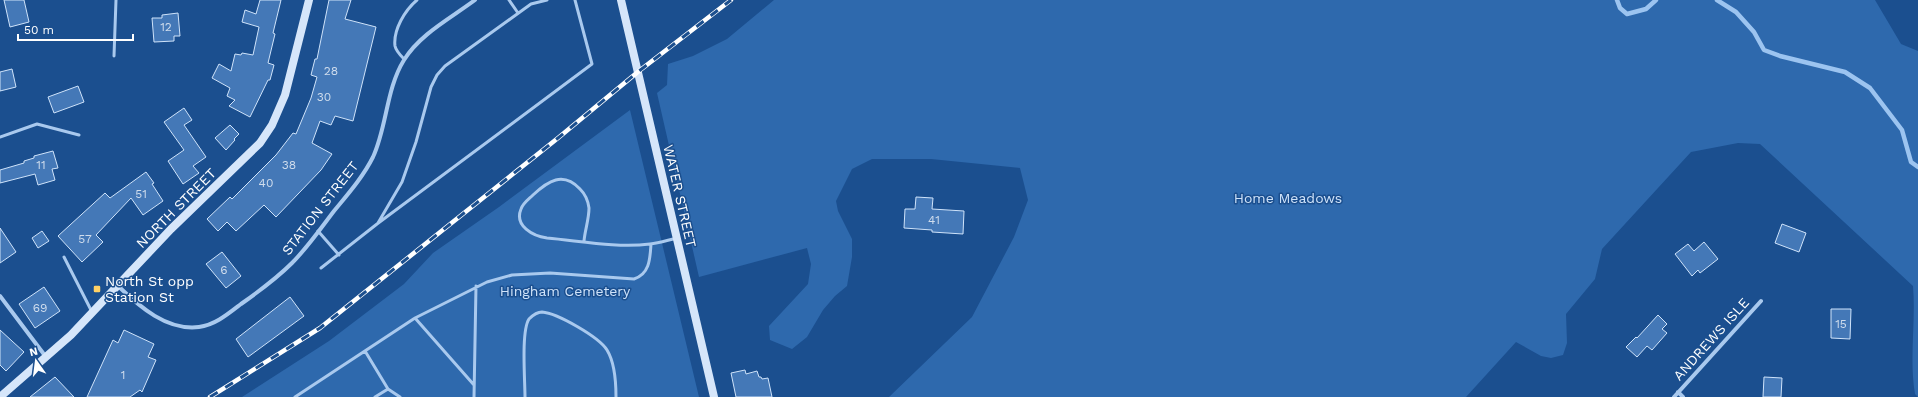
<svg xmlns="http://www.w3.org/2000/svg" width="1918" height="397" viewBox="0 0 1918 397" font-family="'Work Sans',sans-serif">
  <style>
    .green { fill: #2e69ad }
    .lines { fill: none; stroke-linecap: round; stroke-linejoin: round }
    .stream { stroke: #9cc4f0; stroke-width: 4.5 }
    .building { fill: #4478b7; stroke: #cfe3fa }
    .service { stroke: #a9c9ee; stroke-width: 3 }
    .minor { stroke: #a9c9ee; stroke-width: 4 }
    .secondary { stroke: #d6e6fa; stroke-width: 8 }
    .rail-casing { stroke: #fff; stroke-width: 4.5 }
    .rail { stroke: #1b4f8f; stroke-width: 3; stroke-dasharray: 9; stroke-linecap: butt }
    .poi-dot { fill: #ffd166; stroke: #1b4f8f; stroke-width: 1.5 }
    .labels { text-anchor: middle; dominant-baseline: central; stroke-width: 3; stroke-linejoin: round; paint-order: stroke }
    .number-label { font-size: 12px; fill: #d0dded }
    .street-label { font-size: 14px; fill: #fff; stroke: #1b4f8f }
    .park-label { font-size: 14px; fill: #cfe3fa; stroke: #1b4f8f }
    .poi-label { font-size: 14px; fill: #fff; stroke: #1b4f8f; text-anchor: start }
  </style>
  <rect width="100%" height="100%" fill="#1b4f8f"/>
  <!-- green -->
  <path class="green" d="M774,0H1875L1901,44L1918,51V397L1915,394C1909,359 1916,322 1913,286L1760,144L1738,143L1691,152L1602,249L1595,279L1566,314L1567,343L1563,355L1551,358L1541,356L1516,342L1466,397H889L972,317L1014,237L1028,200L1020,168L931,159H872L852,169L836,201L838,211L852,239V257L847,286L835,296L823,310L807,337L792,349L770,340L769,326L808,284L811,264L807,248L699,277L657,93L667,85L668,64L693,56L727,39Z
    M630,110L699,397H242L329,341L404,284L433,253L499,207Z"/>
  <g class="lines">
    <!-- stream -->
    <path class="stream" d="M1617,0L1620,8L1627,14L1646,9L1656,0
      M1717,0L1736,12L1754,32L1764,50L1780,56L1845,72L1870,88L1902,130L1911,162L1918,167"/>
  </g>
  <!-- building -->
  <path class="building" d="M4,0H24L29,22L10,27Z
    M260,0H281L273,33L275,34L268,63L274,65L270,80H268L250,117L229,106L235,100L227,96L230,88L212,78L219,64L231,71L235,54L241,55L242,53L253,55L259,27L242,22L245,10L256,14Z
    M329,0H351L345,19L376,27L353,121L335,116L331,125L320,121L312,143L332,154L321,170L276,217L264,205L236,231L227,222L218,231L207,219L230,197L232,199L276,155L293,133L296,134L311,98L317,77L311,75L315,59H317Z
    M178,13L180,36H174V41L154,42L152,18H162V15Z
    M12,69L16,87L0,91V72Z
    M78,86L84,102L54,113L48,97Z
    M184,108L192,120L184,125L206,157L193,166L199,173L183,184L168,161L184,150L164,122Z
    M230,125L239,134L234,139L235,140L226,150L215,138Z
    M53,151L58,168L52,169L55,180L38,185L35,174L0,183V170L24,163V161L34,158V156Z
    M146,172L154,183L152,184L163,201L143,215L131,198L96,235L103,242L82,262L58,236L105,193L110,198Z
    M916,197L933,198L932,209L964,211L963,234L932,232V230L904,228L905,209H915Z
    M1782,224L1806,233L1799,252L1775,243Z
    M0,228L16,252L0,263Z
    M42,231L49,241L38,248L32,238Z
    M1704,242L1718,259L1700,273L1698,270L1692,276L1675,254L1688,244L1694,251Z
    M222,252L241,276L226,288L206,264Z
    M44,287L60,311L35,328L19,304Z
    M290,297L304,316L248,357L236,339Z
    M1831,309H1851L1850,339L1831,338Z
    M1658,315L1667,324L1662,329L1667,333L1652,350L1647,346L1637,357L1626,347L1636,337L1637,338Z
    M0,330L24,352L6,371L0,365Z
    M124,330L154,344L148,357L156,360L142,392L140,390L130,397H87L113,340L118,343Z
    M745,370L746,374L757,371L759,377H761L762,379L768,378L772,397H736L731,373Z
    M55,377L74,397H30Z
    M1764,377L1782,378L1781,397H1763Z"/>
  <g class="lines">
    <!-- service -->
    <path class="service" d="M509,0L518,13
      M114,56L116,0
      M404,59C401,56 396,51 395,46C393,30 405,10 417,0
      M0,137L37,124L79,135
      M378,223L402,182L416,142L431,87L437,75L445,66L531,4L547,0
      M318,231L339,255
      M584,241C585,230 589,219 589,208C588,200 585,194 580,189C563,171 548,181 533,195C529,199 523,203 521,209C514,226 533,236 547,238C581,241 616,248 650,244C659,243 668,240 677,238
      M64,257L92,312
      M321,268L377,224L592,64L575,0
      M415,318L474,385
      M365,351L388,389L400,397
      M295,397L415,318L487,282L512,275L550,273L634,279C650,274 650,258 651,244
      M375,397L388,389
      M474,397L476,286
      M525,397C525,380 521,331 529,319C533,315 537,312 542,312C557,313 599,337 607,350C615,363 616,382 616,397"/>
    <!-- minor -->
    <path class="minor" d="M118,286C140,307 167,331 199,327C215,325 228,314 241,304C258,292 277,278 292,263C308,247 321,228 334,211C348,194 363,177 373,157C387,127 386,89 404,60C420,34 451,18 475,0
      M0,296L46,357
      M1678,392L1683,397
      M1674,397L1761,301"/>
    <!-- secondary -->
    <path class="secondary" d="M621,0L714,397
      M0,397L71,335L171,229L260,143L272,125L285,95L309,0"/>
    <defs>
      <path id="rail" d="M210,397L320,328L558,138L639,71L731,0"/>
    </defs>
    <!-- rail casing -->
    <use href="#rail" class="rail-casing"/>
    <!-- rail -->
    <use href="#rail" class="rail"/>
  </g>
  <!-- markers -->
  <rect class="poi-dot" x="93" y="285" width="8" height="8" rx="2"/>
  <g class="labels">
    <!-- number labels -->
    <g class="number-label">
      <text x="166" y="27">12</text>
      <text x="331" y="71">28</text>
      <text x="324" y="97">30</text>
      <text x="41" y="165">11</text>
      <text x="289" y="165">38</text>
      <text x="266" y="183">40</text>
      <text x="141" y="194">51</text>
      <text x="934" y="220">41</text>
      <text x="85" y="239">57</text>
      <text x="224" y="270">6</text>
      <text x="40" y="308">69</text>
      <text x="1841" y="324">15</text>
      <text x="123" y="375">1</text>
    </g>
    <!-- street labels -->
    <g class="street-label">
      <text transform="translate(680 196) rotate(77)">WATER STREET</text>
      <text transform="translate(176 208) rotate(-45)">NORTH STREET</text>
      <text transform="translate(320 208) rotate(-52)">STATION STREET</text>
      <text transform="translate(1711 339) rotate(-48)">ANDREWS ISLE</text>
    </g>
    <!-- park labels -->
    <g class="park-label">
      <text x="1288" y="198">Home Meadows</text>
      <text x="565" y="291">Hingham Cemetery</text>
    </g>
    <!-- poi labels -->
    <g class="poi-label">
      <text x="105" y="281">North St opp<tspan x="105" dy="16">Station St</tspan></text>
    </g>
  </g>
  <!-- north arrow -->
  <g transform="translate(36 361) rotate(346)" stroke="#1b4f8f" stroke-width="3" paint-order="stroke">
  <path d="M0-3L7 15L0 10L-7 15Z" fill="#ffffff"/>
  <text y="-6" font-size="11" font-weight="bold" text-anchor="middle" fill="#ffffff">N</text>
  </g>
  <!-- scale -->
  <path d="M18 34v6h115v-6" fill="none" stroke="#ffffff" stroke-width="2"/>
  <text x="24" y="34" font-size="12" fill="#ffffff" stroke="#1b4f8f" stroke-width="3" paint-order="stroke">50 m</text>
</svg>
